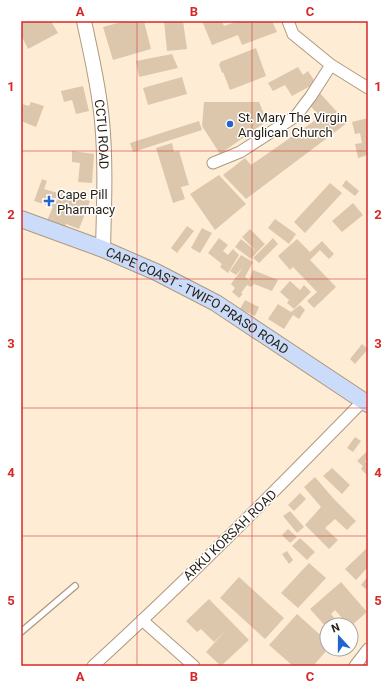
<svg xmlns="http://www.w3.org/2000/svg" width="389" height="687" viewBox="0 0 389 687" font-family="Roboto,sans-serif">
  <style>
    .building { fill: #ddc7ac }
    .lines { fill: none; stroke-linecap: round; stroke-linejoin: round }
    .service-casing { stroke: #ae997f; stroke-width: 8 }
    .minor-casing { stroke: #ae997f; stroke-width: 13 }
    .tertiary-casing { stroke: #ae997f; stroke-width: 16 }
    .secondary-casing { stroke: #ae997f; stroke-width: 18 }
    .service { stroke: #fff; stroke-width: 5.5 }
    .minor { stroke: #fff; stroke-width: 11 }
    .tertiary { stroke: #fff; stroke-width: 14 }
    .secondary { stroke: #cadcfa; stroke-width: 16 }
    .grid { fill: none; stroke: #d62828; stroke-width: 1; stroke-opacity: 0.55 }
    .poi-dot { fill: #2064d0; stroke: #fff; stroke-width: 1.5 }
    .labels { text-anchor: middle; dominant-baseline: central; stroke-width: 3; stroke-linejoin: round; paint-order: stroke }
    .poi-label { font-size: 13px; fill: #261e13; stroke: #fff; text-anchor: start }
    .street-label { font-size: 13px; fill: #261e13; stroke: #fff }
    .neatline { fill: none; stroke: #d62828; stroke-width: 1.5 }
    .grid-label { font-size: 13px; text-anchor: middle; font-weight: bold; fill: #d62828 }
  </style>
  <rect width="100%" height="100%" fill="#feecd5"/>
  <!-- building -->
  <path class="building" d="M21,21H51L58,33L28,49L21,35Z
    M125,21H144L151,49L113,60L103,27Z
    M164,21H183L187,49L167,51Z
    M202,21H222L224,26L238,21H272L277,32L242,45L238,35L212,45Z
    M256,48L266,76L230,90L223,72L222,73L219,64H220V62Z
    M172,54L178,68L139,77L136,61Z
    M298,67L303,75L308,71L316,83L292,96L285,85L273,91L268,83Z
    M182,77L187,94L148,105L143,88Z
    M83,86L89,111L76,114L72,100L64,102L61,91Z
    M319,92L347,123L246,199L223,175L245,158L251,165L320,117L308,103Z
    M31,102L44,106L36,127L21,121L23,113L21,112L22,104L29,106Z
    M204,102H259L267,121L220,154L202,126Z
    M368,118V155L358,158L355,144L362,143L360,133L355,134L352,122Z
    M199,121L202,130L133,152L130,143Z
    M172,143L174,152L179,151L189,185L181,187L185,199L173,203L156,148Z
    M72,151L94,154L92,183L78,182L80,163L72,162Z
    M219,175L246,204L215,230L190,194Z
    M42,179L47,181L44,189L58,193L53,207L62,192L90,201L79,229L66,224L64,229L45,225L53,207L34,201Z
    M346,180L359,191L355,196L342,186Z
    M330,183L342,193L305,233L294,222Z
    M353,203L363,215L342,232L332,221Z
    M275,219L296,234L289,244L268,228Z
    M187,226L194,231L177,253L171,248Z
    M202,228L212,233L200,253L191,248Z
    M250,229L265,244L257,252L242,237Z
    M219,238L228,245L223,251L228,255L233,249L239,255L228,273L220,267L222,264L208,253Z
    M273,238L278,244L259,263L253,258Z
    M241,239L257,252L251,259L235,247Z
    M297,239L310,252L322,241L334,254L329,259L320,250L310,260L336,287L314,308L307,301L317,292L293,267L290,270L278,256Z
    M241,255L253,262L245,277L254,284L249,280L253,270L278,280L272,291L254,284L251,287L247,285L241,293L243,294L239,298L232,292L235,288L231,284L244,266L236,275L230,271Z
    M290,281L300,290L304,285L311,292L294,309L287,303L289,300L280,292Z
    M245,300L259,307L255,316L240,309Z
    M278,304L291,312L300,305L305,310L299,319L293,315L284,329L268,319Z
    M362,344L368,349L355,364L350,359Z
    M355,437L361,441L353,452L347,448Z
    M368,450V459L365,461L368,464V472L366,474L361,469L363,466L357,461Z
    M332,468L350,485L342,494L323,476Z
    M315,477L333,498L356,521L347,530L335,519L325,528L338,540L329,549L305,525L321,507L304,487Z
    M300,493L306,499L294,511L288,505Z
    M290,511L304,527L297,533L283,516Z
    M288,529L297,537L290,543L282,535Z
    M300,538L315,552L307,560L292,546Z
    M368,547V567L356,580L345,569Z
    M287,551L293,560L289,564L282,554Z
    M309,563L326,578L298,608L281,593Z
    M368,576V591L361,585Z
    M239,577L284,618L265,639L220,598Z
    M341,582L367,612L351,626V625H348L335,610L331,614L340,625H327V628L310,609Z
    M209,599L249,640L221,666L206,652L226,630L214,642L201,629L197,632L186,621Z
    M297,614L327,641L328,649L313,666H293L269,645Z"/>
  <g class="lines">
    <defs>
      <path id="service" d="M21,632L75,586"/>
      <path id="minor" d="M288,21L293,34L331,65L368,88
        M213,163L240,152L296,116L311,96L331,65
        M142,620L194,666
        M93,666C186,581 275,491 363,401
        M355,666L368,649"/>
      <g id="tertiary">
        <path id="s1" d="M84,21C91,54 99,87 102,121C106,163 104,207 103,249"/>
      </g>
      <g id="secondary">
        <path id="s2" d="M21,219L103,249L156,272L216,303L368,404"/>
      </g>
    </defs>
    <!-- service casing -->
    <use href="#service" class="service-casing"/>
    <!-- minor casing -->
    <use href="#minor" class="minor-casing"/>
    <!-- tertiary casing -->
    <use href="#tertiary" class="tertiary-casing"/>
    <!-- secondary casing -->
    <use href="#secondary" class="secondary-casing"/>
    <!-- service -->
    <use href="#service" class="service"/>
    <!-- minor -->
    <use href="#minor" class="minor"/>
    <!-- tertiary -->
    <use href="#tertiary" class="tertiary"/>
    <!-- secondary -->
    <use href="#secondary" class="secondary"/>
  </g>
  <!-- grid -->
  <path class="grid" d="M137,21V666M252,21V666M21,151H368M21,279H368M21,408H368M21,536H368"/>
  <!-- markers -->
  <g class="poi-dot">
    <circle cx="230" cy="124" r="4"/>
    <path d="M47 195h4v4h4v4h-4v4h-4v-4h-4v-4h4z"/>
  </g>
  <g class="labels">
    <!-- poi labels -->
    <g class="poi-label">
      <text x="238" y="117">St. Mary The Virgin<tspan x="238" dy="15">Anglican Church</tspan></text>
      <text x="57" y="194">Cape Pill<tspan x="57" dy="15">Pharmacy</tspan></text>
    </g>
    <!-- street labels -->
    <g class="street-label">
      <text stroke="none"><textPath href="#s1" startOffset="115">CCTU ROAD</textPath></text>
      <text stroke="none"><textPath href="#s2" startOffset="195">CAPE COAST - TWIFO PRASO ROAD</textPath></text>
      <text transform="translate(230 535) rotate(-44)">ARKU KORSAH ROAD</text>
    </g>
  </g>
  <!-- border -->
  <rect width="389" height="687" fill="none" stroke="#ffffff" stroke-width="44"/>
  <!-- north arrow -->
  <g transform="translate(339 637) rotate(339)"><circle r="19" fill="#ffffff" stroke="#a8a5a1"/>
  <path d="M0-3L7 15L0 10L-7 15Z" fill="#2064d0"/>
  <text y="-6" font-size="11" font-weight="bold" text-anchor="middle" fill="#261e13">N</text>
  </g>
  <rect x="22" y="22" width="345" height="643" class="neatline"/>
  <g class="grid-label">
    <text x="80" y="16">A</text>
    <text x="194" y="16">B</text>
    <text x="310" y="16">C</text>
    <text x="11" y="91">1</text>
    <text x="378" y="91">1</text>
    <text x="11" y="219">2</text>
    <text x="378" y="219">2</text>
    <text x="11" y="348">3</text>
    <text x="378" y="348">3</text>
    <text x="11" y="477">4</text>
    <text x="378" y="477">4</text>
    <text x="11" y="605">5</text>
    <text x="378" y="605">5</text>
    <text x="80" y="681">A</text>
    <text x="194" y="681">B</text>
    <text x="310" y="681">C</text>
  </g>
</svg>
